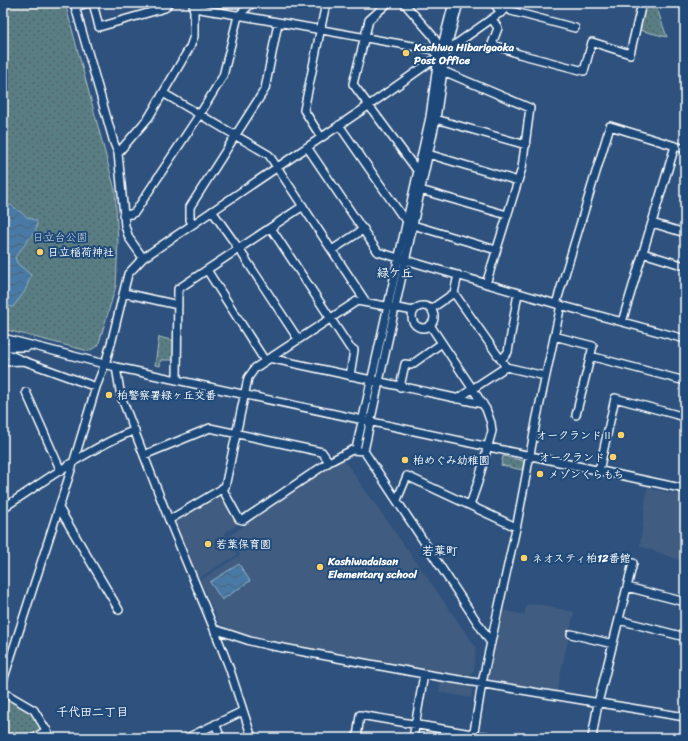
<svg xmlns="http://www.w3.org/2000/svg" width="688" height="741" viewBox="0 0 688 741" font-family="Sriracha,'Klee One',sans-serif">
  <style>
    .built { fill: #3f5c80 }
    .park { fill: url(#park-dots); stroke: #acbec1 }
    .water { fill: url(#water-waves); stroke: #91afc9 }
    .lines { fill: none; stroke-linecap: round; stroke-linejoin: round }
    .minor-casing { stroke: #fff; stroke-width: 10 }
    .minor { stroke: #1f4a7a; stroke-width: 7 }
    .poi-dot { fill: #ffd166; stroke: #1f4a7a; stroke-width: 1.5 }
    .labels { text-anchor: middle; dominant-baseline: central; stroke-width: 4; stroke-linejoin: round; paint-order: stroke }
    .poi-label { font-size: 11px; font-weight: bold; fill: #fff; stroke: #1f4a7a; text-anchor: start }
    .park-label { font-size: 11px; fill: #d6dee0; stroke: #1f4a7a }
    .neighbourhood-label { font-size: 12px; font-weight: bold; fill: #fff; stroke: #1f4a7a }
  </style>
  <defs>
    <pattern id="park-dots" width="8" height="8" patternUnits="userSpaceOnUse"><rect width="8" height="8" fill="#597d83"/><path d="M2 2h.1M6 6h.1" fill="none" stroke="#526468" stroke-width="1.8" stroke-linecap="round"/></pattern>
    <pattern id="water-waves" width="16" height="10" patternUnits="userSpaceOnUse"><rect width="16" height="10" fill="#487aa5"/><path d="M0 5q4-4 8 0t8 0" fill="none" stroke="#4a6378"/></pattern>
  </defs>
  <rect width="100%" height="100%" fill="#2e527d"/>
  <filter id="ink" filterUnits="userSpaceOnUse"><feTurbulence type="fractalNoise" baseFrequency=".025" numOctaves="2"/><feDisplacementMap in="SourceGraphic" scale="8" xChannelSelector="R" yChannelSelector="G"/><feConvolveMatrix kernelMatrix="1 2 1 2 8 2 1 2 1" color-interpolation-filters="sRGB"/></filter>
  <g filter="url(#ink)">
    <!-- built -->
    <path class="built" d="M342,457L476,647L474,670L470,675L465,677L251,639L219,623L200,580L240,555L229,536Z
      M647,488L685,496V562L640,546Z
      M219,493L221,494L238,524L224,533L237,555L199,578L175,522Z
      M527,604L542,605L574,612L556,695L487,680L503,610L524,615Z
      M441,679L469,684L472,690L471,698L439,692Z"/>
    <!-- park -->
    <path class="park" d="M3,3H65L115,190L118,242L116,286L98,346L88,351L3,329Z
      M645,3H655L667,37L639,30Z
      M159,337L175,341L174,360H161L160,366L155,365Z
      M503,456L524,461L522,470L501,465Z
      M7,698L32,712L41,727L40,730L27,738H3V700Z"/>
    <!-- water -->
    <path class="water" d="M11,205L27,217L37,221L36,230L15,257L17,263L31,275L25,291L13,307L3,305V209Z
      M239,564L250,581L222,600L210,582Z"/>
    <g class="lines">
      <defs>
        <path id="minor" d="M74,3L114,143L118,153L125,226L129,238L143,258
          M93,3L99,27L165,8L169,3
          M388,3L369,20L353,84L419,173
          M404,3L432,35L441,49
          M497,3L496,6L501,13
          M75,7L88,3
          M508,7L511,11L575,28
          M193,8C273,20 351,36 430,49L439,55
          M492,19L498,28L492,44L519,54L584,71L592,42L630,54L642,3
          M443,71L530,108L522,168L486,284
          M163,93L269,155L366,302
          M432,118L526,145
          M339,125L402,216L413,225L496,250
          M321,137L304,110L326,3
          M307,147L378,252L556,304L685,339
          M118,153L149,117L190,47L194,36V5
          M428,154L518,181
          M417,189L507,215
          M212,211L239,249L298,339
          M123,215L131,214L135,212L200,114L223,76L237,20L239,15L252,3
          M652,223L685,233
          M193,224L190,220V207L265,89L278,23
          M271,228L350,348L354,350L350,376
          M332,250L364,229
          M643,253L685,266
          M207,270L265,361
          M458,275L454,293L506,367L545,376
          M124,293L178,305
          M556,304L610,126L685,149
          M412 317a11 11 0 1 1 22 0a11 11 0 1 1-22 0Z
          M431,309L454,293
          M622,322L675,146
          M430,325L486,409L491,423L492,431L478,482L470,505
          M554,336L593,346L576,415
          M3,338L116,367L685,489
          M3,347H27
          M3,352L24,361
          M590,356L685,381
          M269,358L483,404
          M501,360L508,352L518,293
          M3,362L24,361L96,387
          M116,367L120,391L122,399L169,520L214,629L229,667L252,738
          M177,380L178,289L303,206
          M400,387L405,364L411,365L442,343
          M26,392L61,471
          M457,399L506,367
          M356,449L430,117L437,65L453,3
          M364,451L436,119L446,50L459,3
          M144,455L210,428L322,452L329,462
          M599,471L615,398L685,417
          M222,488L239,519L243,520L329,462L352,450L364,451L491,643
          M397,500L407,476L516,527
          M3,508C45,481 87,449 135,430
          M59,508L119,610
          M169,520L225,487L248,378L255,368L357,301L414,311
          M627,587L685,602
          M619,620L685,637
          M214,629L250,641L267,645L424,674L685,717
          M571,634L613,644
          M3,681L72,467L96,387L105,364L112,340L128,274L143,258L368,106L514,3
          M3,692L34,710L51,738
          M215,724L221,738
          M34,738L47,730
          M187,738L243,711
          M357,738L360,715L495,738
          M413,738L424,674
          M473,738L482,683L517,524L537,417L561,305
          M592,738L598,703L633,563"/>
      </defs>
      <!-- minor casing -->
      <use href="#minor" class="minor-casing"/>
      <!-- minor -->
      <use href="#minor" class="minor"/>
    </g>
  </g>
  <!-- markers -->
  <g class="poi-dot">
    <circle cx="406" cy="53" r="4"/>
    <circle cx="40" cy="252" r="4"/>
    <circle cx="109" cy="395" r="4"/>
    <circle cx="621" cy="435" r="4"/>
    <circle cx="613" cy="457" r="4"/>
    <circle cx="405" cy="460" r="4"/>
    <circle cx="540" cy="474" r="4"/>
    <circle cx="208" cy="544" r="4"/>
    <circle cx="524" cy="558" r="4"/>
    <circle cx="320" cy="567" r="4"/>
  </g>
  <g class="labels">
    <!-- poi labels -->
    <g class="poi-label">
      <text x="414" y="47">Kashiwa Hibarigaoka<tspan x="414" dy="13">Post Office</tspan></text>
      <text x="48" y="252">日立稲荷神社</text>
      <text x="117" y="395">柏警察署緑ヶ丘交番</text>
      <text x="613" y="435" text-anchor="end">オークランドⅡ</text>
      <text x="605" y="457" text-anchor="end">オークランド</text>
      <text x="413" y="460">柏めぐみ幼稚園</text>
      <text x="548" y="474">メゾンくらもち</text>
      <text x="216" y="544">若葉保育園</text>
      <text x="532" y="558">ネオスティ柏12番館</text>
      <text x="328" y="561">Kashiwadaisan<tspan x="328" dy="13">Elementary school</tspan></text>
    </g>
    <!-- park labels -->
    <g class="park-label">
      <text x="60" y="237">日立台公園</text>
    </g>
    <!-- neighbourhood labels -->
    <g class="neighbourhood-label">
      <text x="395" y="273">緑ケ丘</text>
      <text x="440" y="551">若葉町</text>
      <text x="92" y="712">千代田二丁目</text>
    </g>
  </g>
  <!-- margin -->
  <rect width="688" height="741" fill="none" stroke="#1f4a7a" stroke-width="16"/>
  <rect x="8" y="8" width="672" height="725" fill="none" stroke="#fff" stroke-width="1.5" filter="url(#ink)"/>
</svg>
